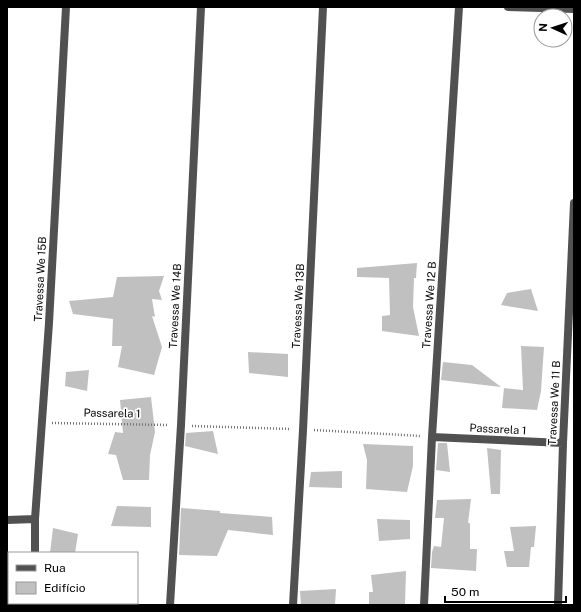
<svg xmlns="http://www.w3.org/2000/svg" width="581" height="612" viewBox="0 0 581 612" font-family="'Public Sans',sans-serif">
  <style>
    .building { fill: #c0c0c0 }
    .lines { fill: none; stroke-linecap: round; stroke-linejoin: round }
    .path { stroke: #737373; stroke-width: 2.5; stroke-dasharray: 1 2; stroke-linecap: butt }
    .minor { stroke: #515151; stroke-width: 8 }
    .labels { text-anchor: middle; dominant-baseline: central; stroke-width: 3.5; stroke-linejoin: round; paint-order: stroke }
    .street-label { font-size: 11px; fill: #000; stroke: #fff }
  </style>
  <rect width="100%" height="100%" fill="#fff"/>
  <!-- building -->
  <path class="building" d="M417,263L416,278H414L413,307L419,336L382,331V316L390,315L389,278L357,277V268Z
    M164,276L159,291L162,300L152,299L155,317L152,316L162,347L154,375L118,367L122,346H112L113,319L73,314L69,301L113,297L117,277Z
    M531,289L538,311L501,305L507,293Z
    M521,346L544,347L541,391L537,410L502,408L504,388L523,390Z
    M248,352L288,354V377L249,373Z
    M443,362L472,365L501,387L441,380Z
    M89,370L87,391L65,386L66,372Z
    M151,397L155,432L150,455L149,480H123L116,455L108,454L115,432L123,433L120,400Z
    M213,431L218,454L185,446L186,433Z
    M438,443H447L450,472L436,470Z
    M363,444L413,446V466L407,492L366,489L367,460Z
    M487,448L501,450L500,494H491Z
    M342,471V488L309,487L311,472Z
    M471,499L468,523H470V549H477L476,571L431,568L432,552L434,546L441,547L444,518H435L437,500Z
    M117,506L151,507V527L111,526Z
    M181,508L220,511V513L272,517L273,535L228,530L217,556L179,555Z
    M377,519L410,520V539L379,541Z
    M536,526L534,547H531L529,567H507L504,551H514L510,527Z
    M53,528L78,534L75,553H50Z
    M406,571L405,605H369V592H373L371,575Z
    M336,589L335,605H301L300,591Z"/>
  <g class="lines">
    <!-- path -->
    <path class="path" d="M52,423L169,425
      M192,426L291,429
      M314,430L421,436"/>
    <!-- minor -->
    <path class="minor" d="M508,7L574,9
      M432,437L563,443
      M7,520L35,519
      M35,553V519L49,323L66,7
      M38,603V605
      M170,605L181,425L201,7
      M293,605L303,430L323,7
      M424,605L432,437L459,7
      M558,605L563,443L574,203"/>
  </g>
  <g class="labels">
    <!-- street labels -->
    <g class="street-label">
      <text transform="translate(40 279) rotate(-87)">Travessa We 15B</text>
      <text transform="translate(429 305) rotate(-86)">Travessa We 12 B</text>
      <text transform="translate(175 306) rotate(-87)">Travessa We 14B</text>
      <text transform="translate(298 306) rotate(-87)">Travessa We 13B</text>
      <text transform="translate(554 403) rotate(-87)">Travessa We 11 B</text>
      <text transform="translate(112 413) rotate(1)">Passarela 1</text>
      <text transform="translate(498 429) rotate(3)">Passarela 1</text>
    </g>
  </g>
  <!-- border -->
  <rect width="581" height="612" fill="none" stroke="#000000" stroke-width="16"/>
  <!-- legend -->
  <rect x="8" y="552" width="130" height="52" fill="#ffffff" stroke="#999999"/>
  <rect x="16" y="565" width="20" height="6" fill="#515151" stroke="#999999"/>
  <text x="44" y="572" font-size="12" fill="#000000">Rua</text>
  <rect x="16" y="582" width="20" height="12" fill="#c0c0c0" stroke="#999999"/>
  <text x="44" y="592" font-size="12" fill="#000000">Edifício</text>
  <!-- north arrow -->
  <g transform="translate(553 28) rotate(273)"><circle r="19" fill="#ffffff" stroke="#999999"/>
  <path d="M0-3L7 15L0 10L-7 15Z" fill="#000000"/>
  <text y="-6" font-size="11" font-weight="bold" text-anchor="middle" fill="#000000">N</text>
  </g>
  <!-- scale -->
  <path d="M445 596v6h121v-6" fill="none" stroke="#000000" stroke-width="2"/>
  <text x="451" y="596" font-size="12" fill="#000000" stroke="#ffffff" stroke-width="3" paint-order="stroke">50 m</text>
</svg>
